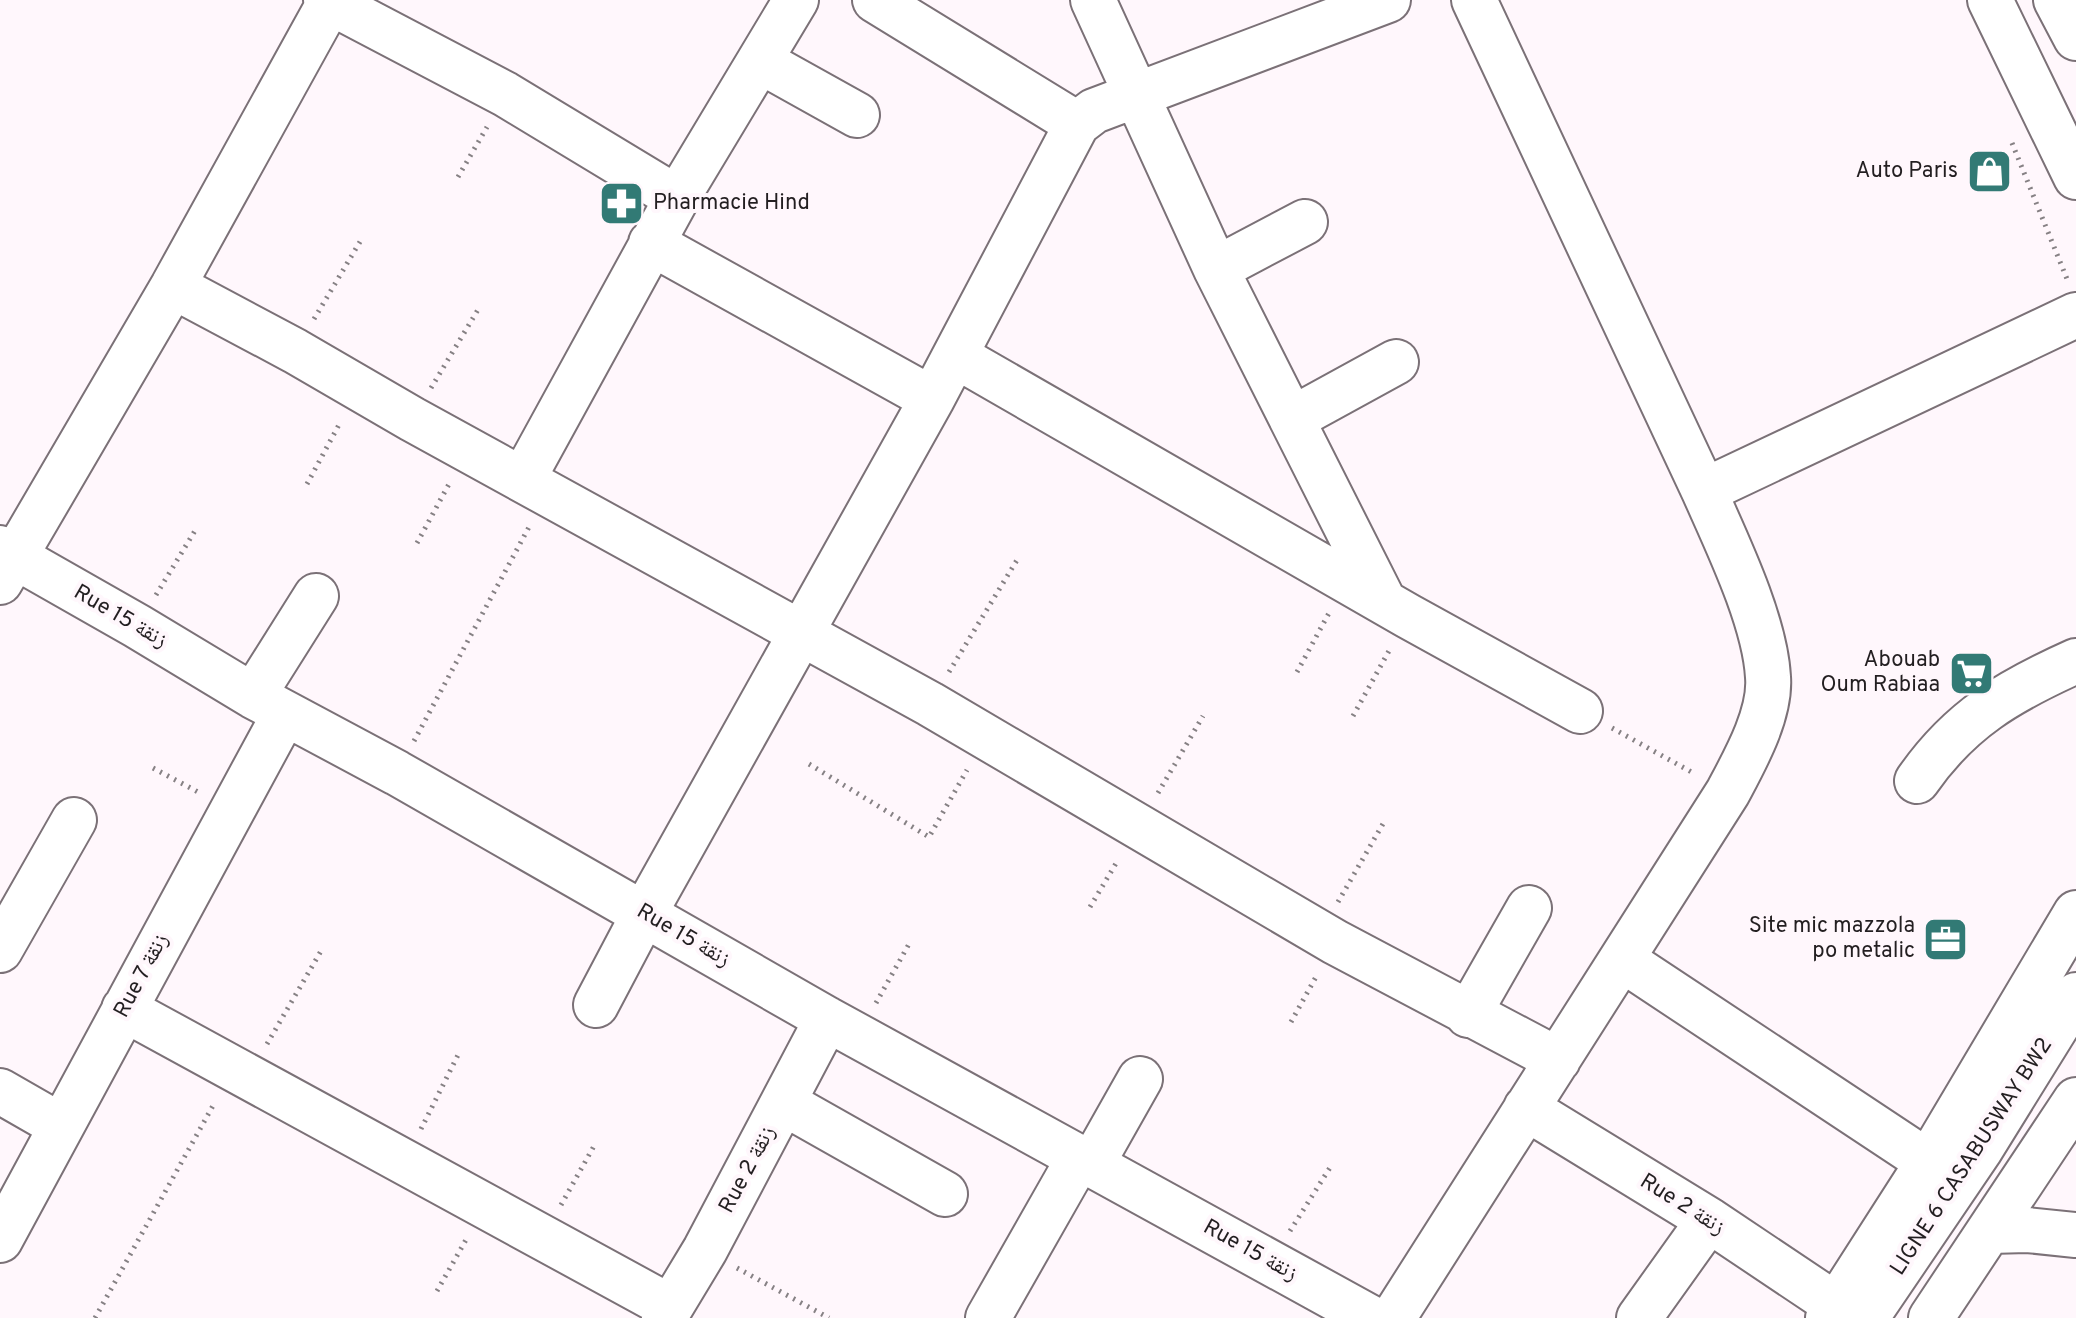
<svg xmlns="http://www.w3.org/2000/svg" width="2076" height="1318" viewBox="0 0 2076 1318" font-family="Overpass,'Noto Naskh Arabic',sans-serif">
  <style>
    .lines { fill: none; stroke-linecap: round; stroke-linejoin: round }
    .minor-casing { stroke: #7b7177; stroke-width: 48 }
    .major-casing { stroke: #7b7177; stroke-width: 48 }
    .path { stroke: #868184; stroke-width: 5; stroke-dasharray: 2 6; stroke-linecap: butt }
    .minor { stroke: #fff; stroke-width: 44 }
    .major { stroke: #fff; stroke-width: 44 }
    .labels { text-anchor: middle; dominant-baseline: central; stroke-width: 8; stroke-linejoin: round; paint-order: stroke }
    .poi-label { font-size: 22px; fill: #231f21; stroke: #fff7fc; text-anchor: end }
    .street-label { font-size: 22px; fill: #231f21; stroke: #fff7fc }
  </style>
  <rect width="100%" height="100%" fill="#fff7fc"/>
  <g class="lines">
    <defs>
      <path id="minor" d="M326,0L505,94L677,198
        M875,0L1077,124
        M1093,0L1216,269L1384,602
        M760,61L857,115
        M651,243L932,399
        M1216,269L1305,222
        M173,286L295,351L412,419L930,704L1335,942L1558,1060
        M956,356L1408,616L1580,711
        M1292,419L1396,362
        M523,479L677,198L796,0
        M1704,491L2076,315
        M0,548L137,626L253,696L397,773L827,1019L1371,1318
        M0,582L173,286L331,0
        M253,696L316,596
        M1917,781C1960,719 2009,691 2076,661
        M0,950L74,820
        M1623,960L1928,1162
        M596,1005L644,914L932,399L1077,124L1094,111L1388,0
        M124,1009L670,1307
        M1468,1015L1529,908
        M0,1091L61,1126
        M784,1103L945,1194
        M1526,1108L1709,1220L1836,1305
        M1092,1164L1140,1079
        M0,1240L285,713
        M664,1318L705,1250L827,1019
        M988,1318L1079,1158
        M1393,1318L1728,792C1745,760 1771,714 1768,677C1765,621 1727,543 1704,491L1474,0
        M1639,1318L1709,1220
        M1866,1318L1980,1150L2076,995"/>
      <path id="major" d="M1990,0L2076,177
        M2056,0L2076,38
        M1990,1231L2027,1230L2076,1235
        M1828,1318L1928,1162L2076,913
        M1931,1318L2076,1100"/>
    </defs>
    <!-- minor casing -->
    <use href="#minor" class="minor-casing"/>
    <!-- major casing -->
    <use href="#major" class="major-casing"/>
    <!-- path -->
    <path class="path" d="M2012,143L2067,279
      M458,177L487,127
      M314,319L361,240
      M431,388L479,308
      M307,484L341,421
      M417,543L449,484
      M156,595L196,529
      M949,672L1017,560
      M1297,672L1329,613
      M1353,716L1390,649
      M1612,728L1695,774
      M414,741L529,527
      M809,764L929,837L967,770
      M153,768L198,792
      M1158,793L1203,716
      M1338,902L1384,822
      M1090,907L1118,860
      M876,1003L909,944
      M1291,1022L1317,975
      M267,1044L321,951
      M421,1129L460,1051
      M561,1205L594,1146
      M1290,1231L1331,1166
      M737,1268L829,1318
      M437,1291L467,1238
      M95,1318L215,1102"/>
    <!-- minor -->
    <use href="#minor" class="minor"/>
    <!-- major -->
    <use href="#major" class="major"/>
  </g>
  <!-- icons -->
  <defs>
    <symbol id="shop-square" viewBox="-11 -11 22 22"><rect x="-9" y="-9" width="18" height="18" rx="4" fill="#327a75" stroke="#fff7fc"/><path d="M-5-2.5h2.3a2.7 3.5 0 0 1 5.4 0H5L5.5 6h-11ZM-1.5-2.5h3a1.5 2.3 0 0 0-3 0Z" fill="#fff"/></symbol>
    <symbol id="pharmacy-square" viewBox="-11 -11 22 22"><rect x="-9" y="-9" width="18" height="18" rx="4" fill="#327a75" stroke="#fff7fc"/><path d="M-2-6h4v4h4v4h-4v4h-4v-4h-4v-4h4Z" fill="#fff"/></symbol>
    <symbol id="supermarket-square" viewBox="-11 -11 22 22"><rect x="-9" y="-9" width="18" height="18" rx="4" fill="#327a75" stroke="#fff7fc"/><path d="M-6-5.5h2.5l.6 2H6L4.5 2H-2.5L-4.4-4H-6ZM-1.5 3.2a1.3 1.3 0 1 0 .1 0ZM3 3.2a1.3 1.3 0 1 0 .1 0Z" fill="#fff"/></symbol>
    <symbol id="office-square" viewBox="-11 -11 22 22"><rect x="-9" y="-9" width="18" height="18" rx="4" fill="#327a75" stroke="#fff7fc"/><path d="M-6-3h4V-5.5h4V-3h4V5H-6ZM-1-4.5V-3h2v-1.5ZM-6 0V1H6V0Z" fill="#fff"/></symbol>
  </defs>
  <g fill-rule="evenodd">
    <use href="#shop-square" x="1964" y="146" width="51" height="51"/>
    <use href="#pharmacy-square" x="596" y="178" width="51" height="51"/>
    <use href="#supermarket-square" x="1946" y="648" width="51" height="51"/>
    <use href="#office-square" x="1920" y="914" width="51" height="51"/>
  </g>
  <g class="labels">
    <!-- poi labels -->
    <g class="poi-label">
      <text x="1958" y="171">Auto Paris</text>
      <text x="653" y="203" text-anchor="start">Pharmacie Hind</text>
      <text x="1940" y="660">Abouab<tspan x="1940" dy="25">Oum Rabiaa</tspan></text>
      <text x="1915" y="926">Site mic mazzola<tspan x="1915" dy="25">po metalic</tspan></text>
    </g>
    <!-- street labels -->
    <g class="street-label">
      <text transform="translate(120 617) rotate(30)">Rue 15 زنقة</text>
      <text transform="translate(683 936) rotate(30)">Rue 15 زنقة</text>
      <text transform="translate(142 976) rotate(-62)">Rue 7 زنقة</text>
      <text transform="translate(1972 1157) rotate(-57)">LIGNE 6 CASABUSWAY BW2</text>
      <text transform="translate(748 1170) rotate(-62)">Rue 2 زنقة</text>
      <text transform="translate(1682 1205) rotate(32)">Rue 2 زنقة</text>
      <text transform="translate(1250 1251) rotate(29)">Rue 15 زنقة</text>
    </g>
  </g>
</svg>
